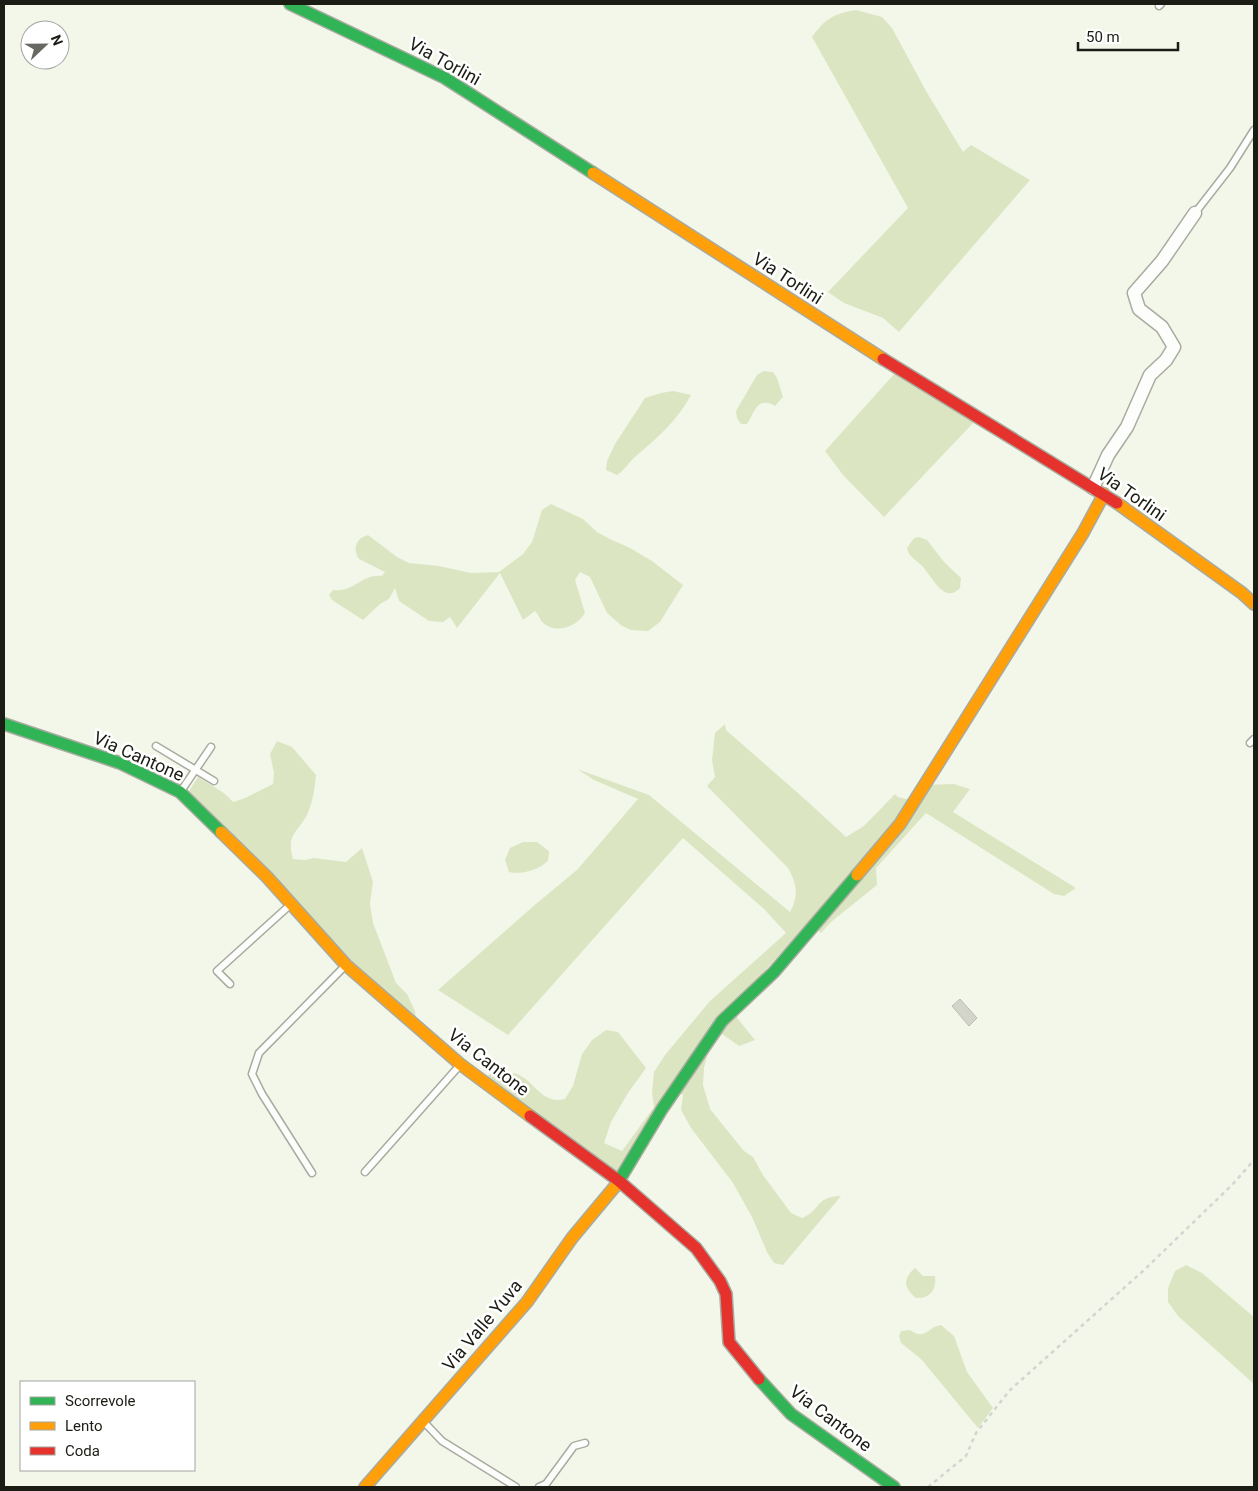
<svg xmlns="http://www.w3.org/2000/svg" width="1258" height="1491" viewBox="0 0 1258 1491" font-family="Roboto,sans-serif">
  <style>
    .green { fill: #dce5c2 }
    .building { fill: #d3d5cb; stroke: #b9bcb2 }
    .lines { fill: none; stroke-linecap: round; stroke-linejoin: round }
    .lane-casing { stroke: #a8aba0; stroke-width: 9 }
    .street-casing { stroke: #a8aba0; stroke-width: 15 }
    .fast-casing { stroke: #a8aba0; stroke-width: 14 }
    .slow-casing { stroke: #a8aba0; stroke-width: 14 }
    .jam-casing { stroke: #a8aba0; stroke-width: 14 }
    .path { stroke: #d4d5d1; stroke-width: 2.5; stroke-dasharray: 4 4; stroke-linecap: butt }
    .lane { stroke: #fdfefc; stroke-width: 6 }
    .street { stroke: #fdfefc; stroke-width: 12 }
    .fast { stroke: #30b455; stroke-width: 11 }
    .slow { stroke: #ff9f0a; stroke-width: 11 }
    .jam { stroke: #e5322d; stroke-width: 11 }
    .labels { text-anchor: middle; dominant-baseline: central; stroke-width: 5; stroke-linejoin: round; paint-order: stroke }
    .street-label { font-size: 18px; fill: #1b1d15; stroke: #fff }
  </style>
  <rect width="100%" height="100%" fill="#f3f7ea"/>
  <!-- green -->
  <path class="green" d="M856,10L882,17L892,28L926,91L963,152L971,145L1030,180L899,332L883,318L844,303L828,292L908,208L812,37C826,18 833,14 856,10Z
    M764,371L773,372L777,378L783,397L775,406C757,395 754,414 747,424H741L737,418L736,411L757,375Z
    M896,372L975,421L884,517L843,475L825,451Z
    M673,391L691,395C678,420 657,438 636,456C629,462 625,470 617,475L606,470L607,461L615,444L645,398L661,393Z
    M551,504L583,519L597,532L610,539L630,548L652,561L683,585L660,622L648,631L631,630L622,626L607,613L590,577L580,572L575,580L585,613C576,627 556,635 542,622C540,619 538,614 535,611L523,620L500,573L457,628L450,617L443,622L429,621L399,601L395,588L389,599L380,604L363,620L332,600L329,595L333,590C354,593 361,574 382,576L385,572L359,559C352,549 356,538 368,535L397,557L409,563L439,566L471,573L499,572L523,554L532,542L542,510Z
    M919,537L927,540L945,563L961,578L960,588C944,605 932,576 922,566C915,559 909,557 907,548L914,538Z
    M725,724L726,730L807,801L846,837L864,826L895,794L898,797L910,800L920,785L954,784L970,789L953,812L1076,888L1064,896L1054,894L926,813L876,868L877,885L831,922L821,933L809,922L732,1007L738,1019L755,1040L739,1046L722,1034L708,1052L704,1068L703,1085L710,1109L744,1151L753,1157L763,1175L791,1213L802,1218C821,1211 815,1196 841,1196L783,1265L774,1263L767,1252L752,1217L733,1183L691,1128L681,1110L683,1095L673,1088L618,1172L484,1079C493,1071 495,1072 506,1073C508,1073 511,1073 514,1073C535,1079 540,1105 565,1099L573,1086L582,1054L592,1040L606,1030L618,1032L646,1068L628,1093L611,1122L604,1143L622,1151L654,1107L652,1093L654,1072L665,1055L710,1001L786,933L764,909L683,838L508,1035L438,990L537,903L577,870L638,799L594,780L577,769L649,795L790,912C799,895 797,884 788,868L707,786L715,777L712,760L715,733Z
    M277,741L292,747L316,775C315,788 313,800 308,813C298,833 286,833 293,859L305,860L314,858L346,862L362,848L373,882L370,904L373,923L396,983L407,994L415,1011L416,1020L347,959L186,796L198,777C210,785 224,791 233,802L245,798L273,784L274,773L270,754Z
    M523,842H537L549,851L548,861C538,870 522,875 509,872L505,860L510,848Z
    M1186,1265L1202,1273L1254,1317V1384L1178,1316L1168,1302V1288L1175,1271Z
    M915,1268L923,1276H935C937,1289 930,1299 916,1298C904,1288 902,1279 915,1268Z
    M941,1325L954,1336L967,1372L993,1408L978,1428L921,1359L901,1343L899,1336L901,1331L910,1330C926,1341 927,1327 941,1325Z"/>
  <!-- building -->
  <path class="building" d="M960,999L977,1018L969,1026L952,1006Z"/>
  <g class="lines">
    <defs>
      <path id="lane" d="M1159,6L1161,4
        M1195,213L1230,168L1254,130
        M1250,743L1254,739
        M156,746L214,781
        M181,791L211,747
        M230,984L217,971L290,905
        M365,1172L460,1065
        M312,1173L262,1094L252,1074L259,1053L346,965
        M423,1421L442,1441L516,1487
        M539,1487L546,1484L574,1446L585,1443"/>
      <path id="street" d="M1093,488L1108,455L1127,427L1150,375L1166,360L1174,347L1162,327L1139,309L1134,293L1162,261L1195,213"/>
      <path id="fast" d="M290,4L445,78L593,173
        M4,724L120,763L180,792L221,832
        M617,1184L662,1109L722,1021L774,972L857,875
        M759,1379L791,1414L894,1487"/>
      <path id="slow" d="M593,173L883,359
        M1117,503L1242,593L1254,604
        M221,832L267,877L346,965L460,1064L530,1116
        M857,875L900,824L1083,533L1104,494
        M365,1487L527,1302L572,1238L617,1184"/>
      <path id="jam" d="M883,359L1117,503
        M530,1116L619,1181L696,1248L720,1281L726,1294L729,1342L759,1379"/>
    </defs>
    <!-- lane casing -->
    <use href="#lane" class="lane-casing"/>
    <!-- street casing -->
    <use href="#street" class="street-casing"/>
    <!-- fast casing -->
    <use href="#fast" class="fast-casing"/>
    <!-- slow casing -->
    <use href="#slow" class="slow-casing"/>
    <!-- jam casing -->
    <use href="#jam" class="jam-casing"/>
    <!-- path -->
    <path class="path" d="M928,1487L966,1456L976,1433L1010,1390L1143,1271L1233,1184L1254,1160"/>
    <!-- lane -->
    <use href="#lane" class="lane"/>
    <!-- street -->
    <use href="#street" class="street"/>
    <!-- fast -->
    <use href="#fast" class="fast"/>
    <!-- slow -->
    <use href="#slow" class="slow"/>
    <!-- jam -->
    <use href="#jam" class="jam"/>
  </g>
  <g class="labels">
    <!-- street labels -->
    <g class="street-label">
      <text transform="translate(445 61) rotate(29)">Via Torlini</text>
      <text transform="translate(788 278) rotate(33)">Via Torlini</text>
      <text transform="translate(1132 494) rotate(35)">Via Torlini</text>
      <text transform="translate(139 756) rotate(24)">Via Cantone</text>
      <text transform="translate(489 1062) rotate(38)">Via Cantone</text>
      <text transform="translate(482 1325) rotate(-50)">Via Valle Yuva</text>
      <text transform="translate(831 1418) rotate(37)">Via Cantone</text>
    </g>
  </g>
  <!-- border -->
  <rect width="1258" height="1491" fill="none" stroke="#1b1d15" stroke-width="10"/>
  <!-- legend -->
  <rect x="20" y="1381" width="175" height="90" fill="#ffffff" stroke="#a4a5a1"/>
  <rect x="30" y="1397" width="25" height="8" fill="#30b455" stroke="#a4a5a1"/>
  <text x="65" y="1406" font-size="15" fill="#1b1d15">Scorrevole</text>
  <rect x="30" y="1422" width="25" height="8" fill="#ff9f0a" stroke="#a4a5a1"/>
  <text x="65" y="1431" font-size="15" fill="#1b1d15">Lento</text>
  <rect x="30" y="1447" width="25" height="8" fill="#e5322d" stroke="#a4a5a1"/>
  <text x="65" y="1456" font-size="15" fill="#1b1d15">Coda</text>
  <!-- north arrow -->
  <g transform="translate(45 45) rotate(68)"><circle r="24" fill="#ffffff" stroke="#a4a5a1"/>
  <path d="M0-4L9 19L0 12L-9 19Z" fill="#676960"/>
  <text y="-8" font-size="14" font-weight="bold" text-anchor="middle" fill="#1b1d15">N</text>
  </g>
  <!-- scale -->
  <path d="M1078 42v8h100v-8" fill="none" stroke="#1b1d15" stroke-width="2.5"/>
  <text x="1086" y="42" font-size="15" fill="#1b1d15" stroke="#ffffff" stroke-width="4" paint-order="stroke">50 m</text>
</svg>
